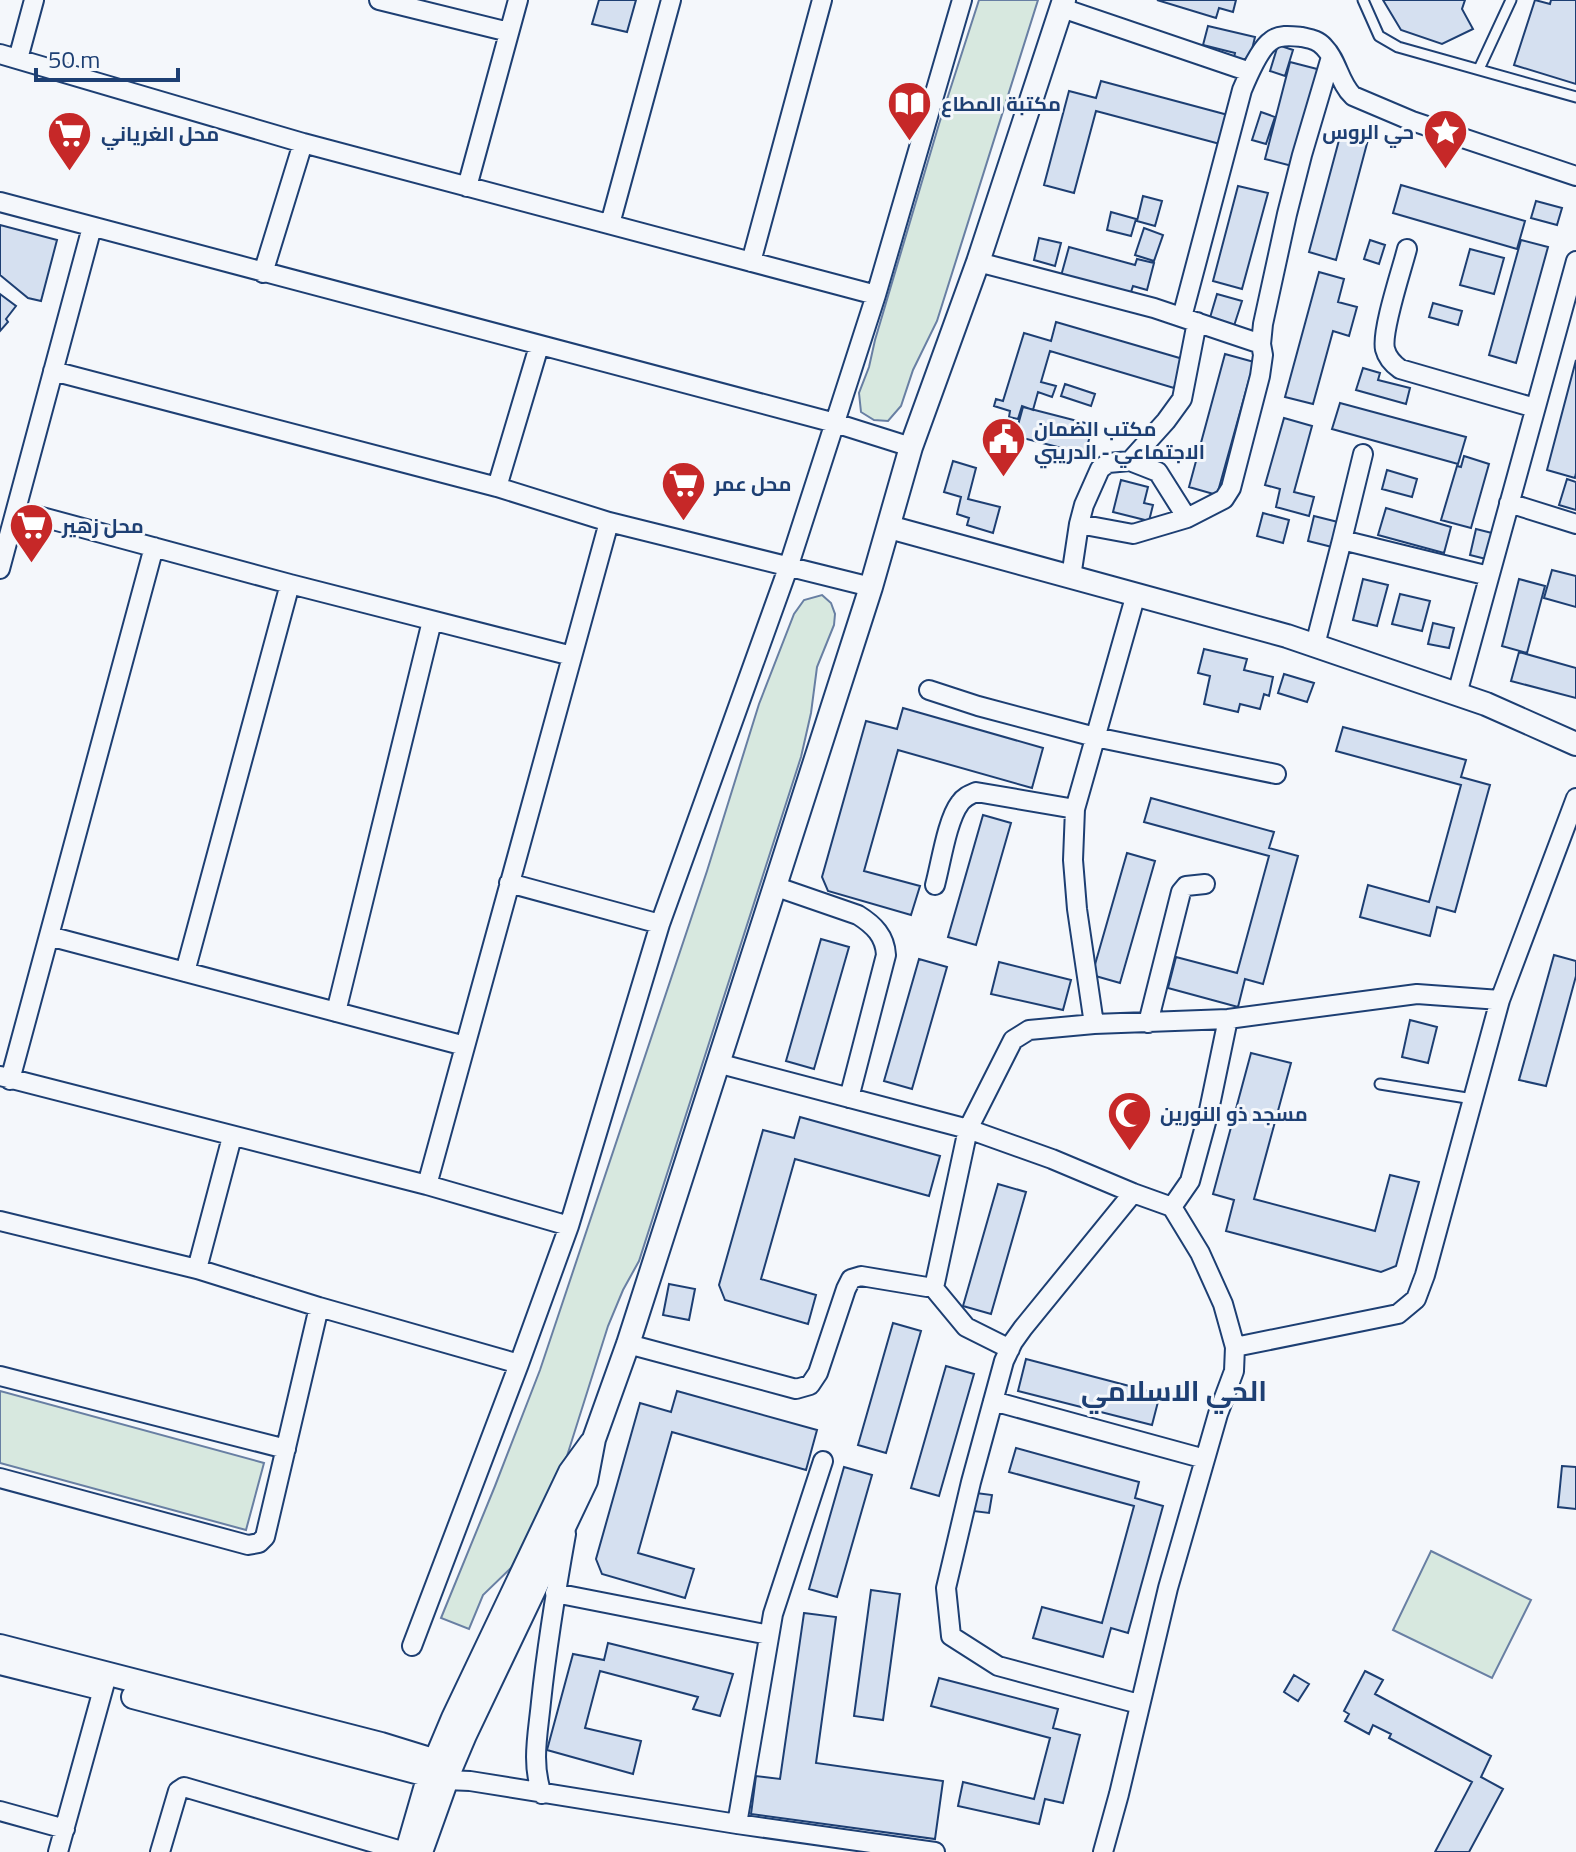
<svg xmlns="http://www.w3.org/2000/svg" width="1576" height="1852" viewBox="0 0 1576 1852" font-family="'Titillium Web',Cairo,sans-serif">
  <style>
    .green { fill: #d7e8df; stroke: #687fa3; stroke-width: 2 }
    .building { fill: #d5e0f0; stroke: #1d3f73; stroke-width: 2 }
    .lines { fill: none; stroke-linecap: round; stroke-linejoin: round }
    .service-casing { stroke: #1d3f73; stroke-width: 13 }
    .minor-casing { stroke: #1d3f73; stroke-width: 22 }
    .tertiary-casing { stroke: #1d3f73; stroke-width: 26 }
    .service { stroke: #f4f7fb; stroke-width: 9 }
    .minor { stroke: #f4f7fb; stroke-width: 18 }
    .tertiary { stroke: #f4f7fb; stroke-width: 22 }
    .labels { text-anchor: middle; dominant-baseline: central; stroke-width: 6; stroke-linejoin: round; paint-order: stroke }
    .poi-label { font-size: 20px; font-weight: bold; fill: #1d3f73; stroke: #f4f7fb; text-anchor: start }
    .district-label { font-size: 28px; font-weight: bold; fill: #1d3f73; stroke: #f4f7fb }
  </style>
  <rect width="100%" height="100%" fill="#f4f7fb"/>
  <!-- green -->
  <path class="green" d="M979,0H1038L937,321L913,370L901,406L888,421L874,420L861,412L859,393L869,367L875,340L939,124Z
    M822,595L831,603L835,614L834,625L817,667L811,713L801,757L639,1261L623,1290L608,1326L567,1456L512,1567L483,1595L469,1629L441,1618L495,1486L540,1370L707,871L759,704L794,614L804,600Z
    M0,1391L264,1463L246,1530L0,1463Z
    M1431,1551L1531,1600L1492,1678L1393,1630Z"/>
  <!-- building -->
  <path class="building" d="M599,0H636L627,32L592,24Z
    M1157,0H1236L1233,12L1219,8L1216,18Z
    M1383,0H1465L1462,9L1473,29L1442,44L1401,30Z
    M1535,0L1550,4L1551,0H1576V84L1514,65Z
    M1208,26L1255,37L1248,66L1233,62L1235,53L1203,45Z
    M1278,45L1293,50L1285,76L1270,71Z
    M1290,62L1321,70L1296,167L1265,159Z
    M1101,81L1228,115L1220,144L1096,111L1074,193L1044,185L1069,91L1096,98Z
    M1261,112L1275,117L1266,144L1252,140Z
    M1342,129L1369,136L1336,260L1309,252Z
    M1401,185L1525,221L1517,249L1393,213Z
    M1238,186L1268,193L1242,289L1213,281Z
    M1143,196L1162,201L1155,226L1137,221Z
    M1536,201L1562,208L1557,225L1531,218Z
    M1111,212L1136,219L1131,236L1107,230Z
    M0,225L57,240L41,301L28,298L0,275Z
    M1144,228L1163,235L1154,261L1135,255Z
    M1039,238L1061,243L1055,266L1034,260Z
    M1370,240L1385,245L1379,264L1364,259Z
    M1521,240L1548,247L1516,363L1489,355Z
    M1069,247L1135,265L1137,259L1154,263L1147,290L1133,286L1130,295L1061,276Z
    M1470,249L1504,258L1494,294L1460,285Z
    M1319,272L1344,279L1338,302L1357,307L1349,336L1333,331L1313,404L1285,397Z
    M0,294L16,306L6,319L8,322L0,331Z
    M1217,294L1242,301L1233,329L1209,321Z
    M1433,303L1462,311L1458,325L1429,317Z
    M1056,322L1183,359L1174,388L1050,351L1041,382L1056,386L1052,397L1038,392L1033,410L1022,406L1018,419L1009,417L1010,411L994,406L996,399L1003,401L1024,333L1051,341Z
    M1225,354L1254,362L1217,495L1189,487Z
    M1576,360V473L1575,478L1547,470Z
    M1363,368L1380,373L1378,380L1410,388L1406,404L1356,390Z
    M1065,384L1095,394L1091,406L1061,396Z
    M1340,403L1466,437L1458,464L1332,429Z
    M1023,407L1093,425L1085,454L1015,436Z
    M1284,418L1312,426L1294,492L1314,497L1309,516L1276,507L1280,489L1265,485Z
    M1464,456L1489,464L1471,528L1441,520L1457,466L1461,467Z
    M953,461L976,468L968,499L1000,507L993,533L967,525L969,518L957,514L961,497L944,492Z
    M1387,470L1417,479L1412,497L1382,489Z
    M1567,479L1576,482V510L1559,505Z
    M1121,480L1148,487L1144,503L1153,505L1149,521L1113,512Z
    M1386,508L1451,527L1444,553L1378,535Z
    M1263,513L1289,520L1283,543L1257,536Z
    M1314,516L1338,522L1332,547L1308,541Z
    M1476,529L1492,533L1486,559L1470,555Z
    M1552,570L1576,576V607L1544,598Z
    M1363,579L1388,585L1377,626L1353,620Z
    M1519,579L1545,586L1527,653L1502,646Z
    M1400,594L1430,601L1422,631L1392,624Z
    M1433,623L1454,628L1449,648L1428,644Z
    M1204,649L1247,659L1244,670L1273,677L1269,696L1264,694L1260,709L1240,704L1238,712L1204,704L1210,676L1198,673Z
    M1519,652L1576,668V698L1511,681Z
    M1284,674L1314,683L1307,702L1278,693Z
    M903,708L1043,748L1032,788L898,750L864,871L920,886L911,915L828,891L822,877L866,721L897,729Z
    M1343,727L1466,760L1461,777L1490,785L1455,912L1437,907L1430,936L1360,917L1368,885L1429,902L1461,785L1336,751Z
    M1151,798L1274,832L1269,848L1298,856L1263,984L1245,979L1238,1007L1168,988L1176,957L1237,973L1269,856L1144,822Z
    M983,815L1011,823L976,945L948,937Z
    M1127,853L1155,861L1120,983L1092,975Z
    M821,939L849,947L814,1069L786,1061Z
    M1554,955L1576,961V976L1546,1086L1519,1080Z
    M919,959L947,967L912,1089L884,1081Z
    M999,962L1071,980L1063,1010L991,994Z
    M1410,1020L1437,1027L1428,1063L1402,1057Z
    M1251,1053L1291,1063L1254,1199L1375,1231L1390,1175L1419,1182L1396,1266L1381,1272L1226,1231L1234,1200L1213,1194Z
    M800,1117L940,1156L929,1196L795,1159L761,1279L816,1295L808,1324L725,1300L719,1285L763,1130L794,1138Z
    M998,1184L1026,1192L991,1314L963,1306Z
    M669,1284L695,1289L689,1320L663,1315Z
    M893,1323L921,1331L886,1453L858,1445Z
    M1026,1359L1160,1394L1152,1425L1018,1391Z
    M946,1366L974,1374L939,1496L911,1488Z
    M677,1391L817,1430L806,1470L672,1432L638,1553L694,1569L685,1598L602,1574L596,1559L640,1403L671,1412Z
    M1016,1448L1139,1482L1135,1498L1163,1506L1128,1633L1111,1628L1103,1657L1033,1638L1042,1607L1102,1623L1134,1506L1009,1472Z
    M1562,1466L1576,1467V1509L1558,1507Z
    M844,1467L872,1475L837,1597L809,1589Z
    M976,1493L992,1495L989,1513L973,1511Z
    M871,1590L900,1594L883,1720L854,1716Z
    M804,1613L836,1617L816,1763L943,1781L935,1839L751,1814L756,1776L780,1779Z
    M608,1643L733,1674L720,1716L693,1709L698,1697L600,1671L585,1728L641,1741L633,1774L547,1750L573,1654L604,1660Z
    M1365,1671L1383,1680L1375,1694L1491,1756L1481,1777L1503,1789L1469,1852H1435L1472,1782L1389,1738L1391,1734L1373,1725L1369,1734L1345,1721L1349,1714L1344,1711Z
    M1294,1675L1309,1684L1298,1701L1284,1692Z
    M939,1678L1058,1709L1053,1728L1080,1735L1063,1803L1045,1799L1039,1824L958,1806L963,1782L1034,1799L1050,1738L931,1706Z"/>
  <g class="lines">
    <defs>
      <path id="service" d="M1363,0L1379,36L1398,47L1576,97
        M1479,69L1511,0
        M1380,1084L1473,1099"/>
      <path id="minor" d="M379,0L509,32
        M1062,8L1250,72
        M0,54L303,143L876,295
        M18,59L34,0
        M467,187L518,0
        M0,202L835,423L911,447
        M610,224L671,0
        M1407,249C1402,269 1381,331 1385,349C1387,357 1393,364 1400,369L1535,408
        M751,262L822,0
        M978,262L1154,308L1261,344
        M263,273L303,143
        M1182,317L1242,90C1247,78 1260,48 1271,41C1279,34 1292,36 1302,37C1311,39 1318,40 1324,47C1338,61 1339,83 1353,96L1412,121L1576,176
        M53,371L497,487L609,522L871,587
        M1130,461L1166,421L1182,399L1197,322
        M497,487L539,346
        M1509,503L1576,524
        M16,510L290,584L572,656
        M1079,524L1133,534L1187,518L1224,499L1231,488L1260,376L1263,355L1261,344L1263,324L1287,214L1302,155L1331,57
        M1342,540L1363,454
        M0,569L92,227
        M1071,577L1079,524L1084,505L1100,469L1108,463L1130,461L1158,472L1187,518
        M1315,645L1342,540L1489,576
        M929,690L978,706L1095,737L1276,774
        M1457,694L1576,261
        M509,883L660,924
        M935,885C941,863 947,820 960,803C964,797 969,795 976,792L1075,809
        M774,886L858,915C874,925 885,936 886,955L849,1098
        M49,936L465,1046
        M185,972L290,584
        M336,1012L432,621
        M1148,1023L1181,892L1186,886L1205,884
        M1094,1024L1077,909L1073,860L1075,809L1136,594
        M717,1063L968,1129L1052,1159L1133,1193L1172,1207L1200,1253L1223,1304L1235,1347L1234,1371L1218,1414L1168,1588L1119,1794L1103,1852
        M0,1076L427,1185L569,1226
        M10,1080L154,547
        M427,1185L609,522
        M1133,1193L1023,1328L1013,1342L1004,1361L971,1482L946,1588L951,1636L998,1666L1139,1704
        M1172,1207L1190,1181L1208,1115L1228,1019
        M0,1221L197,1269L319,1307L519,1364
        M197,1269L232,1137
        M932,1286L966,1327L1010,1349
        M628,1344L796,1389L810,1385L818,1373L846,1289L851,1279L861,1276L927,1287L932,1286L935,1283L968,1129L1013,1040L1029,1030L1094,1024L1228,1019L1417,994L1500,1000
        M1235,1347L1398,1314L1416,1299L1425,1275L1500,1000L1576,798
        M0,1376L286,1449
        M993,1401L1205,1459
        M0,1478L248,1545L259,1543L265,1537L319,1307
        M555,1593L769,1635
        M412,1646L519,1364L569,1226L660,924L788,568L876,295L962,0
        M446,1780L470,1781L737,1824L935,1852
        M542,1794C531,1763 538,1734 541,1702C547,1645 556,1590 566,1534
        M0,1811L65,1829
        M737,1824L773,1614L823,1461
        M58,1852L107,1675
        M160,1852L178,1791L184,1787L405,1852"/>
      <path id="tertiary" d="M889,527L1287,636L1486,704L1576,744
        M0,1646L381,1744L436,1761L451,1768
        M0,1663L96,1687
        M133,1697L446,1780
        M407,1851L429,1775L453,1718L570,1472L591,1443
        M421,1852L451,1768L465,1735L586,1481L594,1439L628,1344L871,587L911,447L978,262L1064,0"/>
    </defs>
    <!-- service casing -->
    <use href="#service" class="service-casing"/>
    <!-- minor casing -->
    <use href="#minor" class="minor-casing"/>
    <!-- tertiary casing -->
    <use href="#tertiary" class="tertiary-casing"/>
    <!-- service -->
    <use href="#service" class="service"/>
    <!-- minor -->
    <use href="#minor" class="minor"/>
    <!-- tertiary -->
    <use href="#tertiary" class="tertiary"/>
  </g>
  <!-- icons -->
  <defs>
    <symbol id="library-pin" viewBox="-11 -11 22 30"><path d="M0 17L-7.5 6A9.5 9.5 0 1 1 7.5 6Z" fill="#c62828" stroke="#f4f7fb"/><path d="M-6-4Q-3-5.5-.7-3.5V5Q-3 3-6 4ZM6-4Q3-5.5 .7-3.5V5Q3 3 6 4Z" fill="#fff"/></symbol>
    <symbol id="sight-pin" viewBox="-11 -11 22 30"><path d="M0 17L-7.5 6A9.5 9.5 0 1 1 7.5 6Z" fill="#c62828" stroke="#f4f7fb"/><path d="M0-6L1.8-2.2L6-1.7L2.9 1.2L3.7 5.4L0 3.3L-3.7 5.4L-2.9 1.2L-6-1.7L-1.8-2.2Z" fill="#fff"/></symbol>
    <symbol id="supermarket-pin" viewBox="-11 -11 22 30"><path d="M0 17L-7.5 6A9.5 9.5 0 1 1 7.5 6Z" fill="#c62828" stroke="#f4f7fb"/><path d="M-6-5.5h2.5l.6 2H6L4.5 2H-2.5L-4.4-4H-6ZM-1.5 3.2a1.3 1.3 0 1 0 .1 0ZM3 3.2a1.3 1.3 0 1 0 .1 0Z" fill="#fff"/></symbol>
    <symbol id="civic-pin" viewBox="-11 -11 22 30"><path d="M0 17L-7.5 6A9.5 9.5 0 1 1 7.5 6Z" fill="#c62828" stroke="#f4f7fb"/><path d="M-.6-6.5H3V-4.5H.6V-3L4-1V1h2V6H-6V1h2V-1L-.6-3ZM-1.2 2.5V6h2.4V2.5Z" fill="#fff"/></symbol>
    <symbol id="mosque-pin" viewBox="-11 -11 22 30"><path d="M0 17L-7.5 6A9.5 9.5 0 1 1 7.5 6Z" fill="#c62828" stroke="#f4f7fb"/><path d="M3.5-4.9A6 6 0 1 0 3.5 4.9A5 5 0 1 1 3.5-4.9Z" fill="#fff"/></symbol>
  </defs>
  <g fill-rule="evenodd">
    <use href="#library-pin" x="884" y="78" width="51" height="69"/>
    <use href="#sight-pin" x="1420" y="106" width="51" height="69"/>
    <use href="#supermarket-pin" x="44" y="108" width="51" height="69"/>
    <use href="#civic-pin" x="978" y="414" width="51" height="69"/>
    <use href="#supermarket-pin" x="658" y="458" width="51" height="69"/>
    <use href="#supermarket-pin" x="6" y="500" width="51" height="69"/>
    <use href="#mosque-pin" x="1104" y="1088" width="51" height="69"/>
  </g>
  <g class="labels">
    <!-- poi labels -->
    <g class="poi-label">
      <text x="941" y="103">مكتبة المطاع</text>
      <text x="1414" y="131" text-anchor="end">حي الروس</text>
      <text x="101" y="133">محل الغرياني</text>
      <text x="1034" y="428">مكتب الضمان<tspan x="1034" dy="23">الاجتماعي - الدريبي</tspan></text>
      <text x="714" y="483">محل عمر</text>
      <text x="62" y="525">محل زهير</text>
      <text x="1160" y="1113">مسجد ذو النورين</text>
    </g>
    <!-- district labels -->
    <g class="district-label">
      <text x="1174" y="1390">الحي الاسلامي</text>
    </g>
  </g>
  <!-- scale -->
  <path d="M36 68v12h142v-12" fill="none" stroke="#1d3f73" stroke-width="4"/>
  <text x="48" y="68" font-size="24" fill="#1d3f73" stroke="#f4f7fb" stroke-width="6" paint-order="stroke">50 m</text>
</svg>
